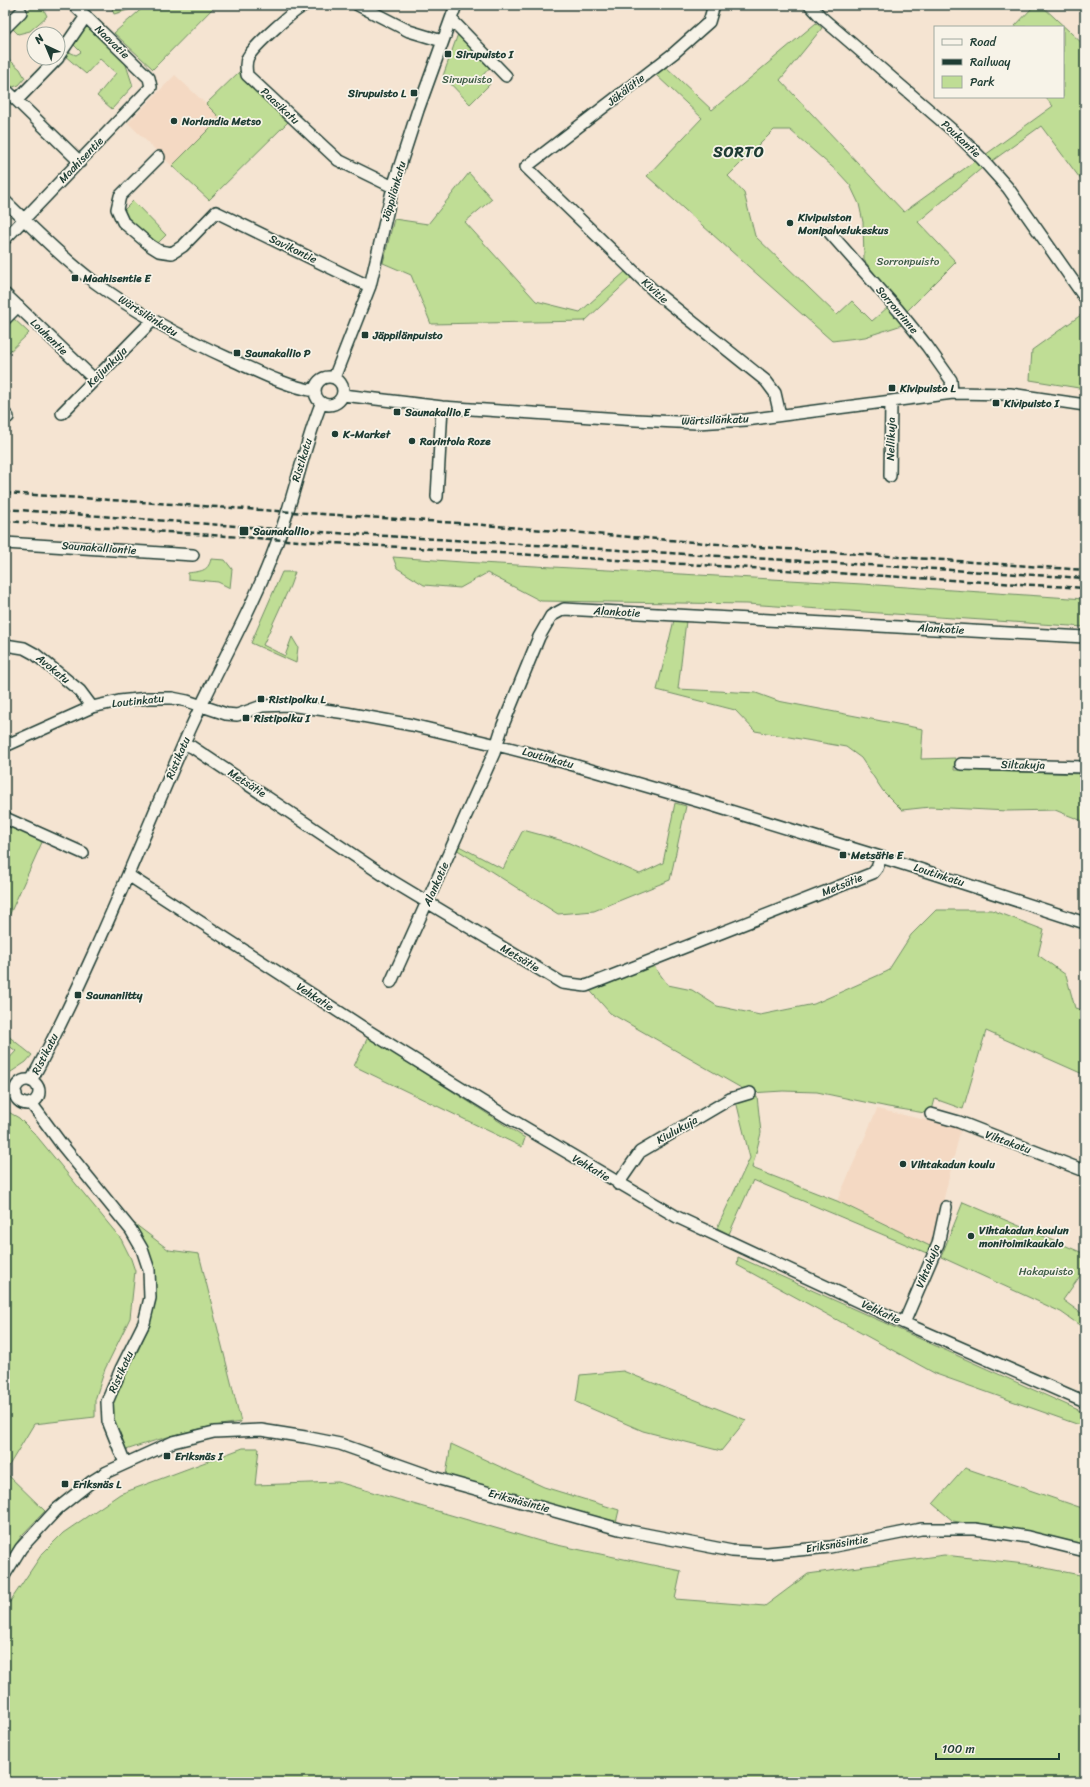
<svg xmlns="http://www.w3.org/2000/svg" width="1090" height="1787" viewBox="0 0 1090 1787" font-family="Sriracha,sans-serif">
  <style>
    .built { fill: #f4d9c3 }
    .green { fill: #bfdd95; stroke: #6f8d64 }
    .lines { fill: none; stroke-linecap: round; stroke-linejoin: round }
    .minor-casing { stroke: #1f3d34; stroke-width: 14 }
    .minor { stroke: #f7f3e8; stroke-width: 11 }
    .rail { stroke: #1f3d34; stroke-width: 2.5; stroke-dasharray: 6 3; stroke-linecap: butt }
    .poi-dot { fill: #1f3d34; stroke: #f7f3e8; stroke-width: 1.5 }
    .labels { text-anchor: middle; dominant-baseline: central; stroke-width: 3.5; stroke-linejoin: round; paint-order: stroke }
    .street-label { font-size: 11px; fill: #1f3d34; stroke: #f7f3e8 }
    .poi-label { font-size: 11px; font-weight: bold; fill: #1f3d34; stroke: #f7f3e8; text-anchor: start }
    .park-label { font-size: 11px; fill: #3f5d47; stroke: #f7f3e8 }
    .district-label { font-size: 15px; font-weight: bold; letter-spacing: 1px; fill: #1f3d34; stroke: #f7f3e8 }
  </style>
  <rect width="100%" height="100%" fill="#f5e4d2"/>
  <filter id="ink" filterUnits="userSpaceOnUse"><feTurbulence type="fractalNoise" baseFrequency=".025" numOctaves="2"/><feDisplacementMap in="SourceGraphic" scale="8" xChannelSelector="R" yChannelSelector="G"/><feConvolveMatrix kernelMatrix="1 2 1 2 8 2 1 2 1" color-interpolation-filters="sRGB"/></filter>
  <g filter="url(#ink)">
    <!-- built -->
    <path class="built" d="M175,75L221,118L172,166L128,123Z
      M877,1109L961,1128L932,1247L837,1201Z"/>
    <!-- green -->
    <path class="green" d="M38,5L44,10L47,16L30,31L18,34L12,28L31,7Z
      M109,5H136L135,8L114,14L112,8Z
      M146,5H216L153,69L114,33Z
      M1033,5H1041L1085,46V185L1041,126L992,161L985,155L1053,106L1045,97H1063V27H1014L1033,7Z
      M85,23L125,62L133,86L112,109L97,96L116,73L100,59L86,74L64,55L67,51L76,55L81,52L72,43Z
      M816,23L822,28L780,80L904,212L975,161L982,168L918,222L956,262L905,313L864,260L863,222L859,204L850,185L839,173L790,130H774L728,176L744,193L755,236L837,315L852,301L872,321L888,307L902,325L865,337L832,341L647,176L702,118L655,74L665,66L712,110Z
      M459,31L492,65L482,76L490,84L470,104L443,76Z
      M5,56L20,69L25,78L19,85L10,88L5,84Z
      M240,71L289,121L209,200L172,166L220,118L206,104Z
      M469,173L492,199L465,222L536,301L580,312L626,271L632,277L585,321L431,324L411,275L383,263L394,219L428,224Z
      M133,201L166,235L156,245L122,212Z
      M1085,312V389L1030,380L1032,350Z
      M12,317L29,333L5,356V324Z
      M393,557L462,562L862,584L1085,599V627L747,604L541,601L487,573L460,588L424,585L397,568Z
      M211,559L225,560L232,569L230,588L218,582L188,579V573C200,571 208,572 211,559Z
      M282,572H295L290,586L263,645L285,656L292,637L298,647L296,663L251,643Z
      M674,620L686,621L678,689L756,693L778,701L923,729L921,759L955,758L954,770L1085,774V822L1055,810L1007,811L930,807L902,810L883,791L861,758L846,747L755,731L735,710L657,690Z
      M675,803L686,806L670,880L594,911L558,914L456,849L457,845L503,869L523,830L567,842L640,874L663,863Z
      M5,821L43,840L9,916L5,914Z
      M936,910H992L1044,930L1038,955L1066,975L1075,1008L1085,1011V1075L986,1031L963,1109L935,1099L931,1114L888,1107L817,1092L783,1091L750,1093L610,1013L586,986L650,961L668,985L692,990L717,1006L760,1015L814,1004L888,971L911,935Z
      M7,1035L32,1055L26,1062L8,1074L5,1070V1063L16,1051L5,1043V1037Z
      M368,1037L525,1138L522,1147L354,1066Z
      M751,1096H757L761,1133L752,1168L837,1201L932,1247L929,1254L753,1180L729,1234L717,1228L750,1158L736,1101Z
      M5,1110L19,1118L35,1134L121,1239L131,1259L135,1271L130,1318L105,1369L95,1400V1417L34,1424L5,1472L45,1511L22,1535L5,1561Z
      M963,1202L1085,1254V1269L1063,1300L1085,1316V1329L1061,1312L941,1257Z
      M131,1221L169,1250L199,1254L241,1422C201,1427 164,1437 126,1450L113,1419V1403L149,1327L155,1297L154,1266L147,1247Z
      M738,1257L1085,1413V1427L936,1374L737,1265Z
      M623,1371L746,1420L721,1451L643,1431L576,1402L580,1375Z
      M451,1444L544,1487L619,1510L616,1523L446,1475Z
      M243,1448H259L255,1485L338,1482L543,1542L681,1571L675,1599L765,1606L808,1574L944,1555L1025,1564L1085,1576V1782H8L5,1779V1609L42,1554L63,1533L120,1494Z
      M965,1468L1085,1509V1546L1028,1533L953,1521L933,1504Z"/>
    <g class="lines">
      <defs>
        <path id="minor" d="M305,5C294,10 254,46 248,57C245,63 246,68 247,75L338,160L393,187
          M358,5L409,31L442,41
          M714,5L709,22L674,53L526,167L653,290L766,381L775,393L780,415
          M810,5L821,17L958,135L982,159L1008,188L1085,298
          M451,19L506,76
          M5,28L21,12
          M58,57L86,16
          M5,89L80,162
          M17,100L58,58
          M159,157L120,196L117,209L123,222L151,246L159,251L172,253L183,246L216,212L360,282L370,286
          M5,201C33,228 61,257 93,281C136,313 183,338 232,360C259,372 285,386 315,391
          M830,233L898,310L927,346L951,380L952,393
          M5,239L151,87L149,78L146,75L74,5
          M5,294L94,379
          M5,319L18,306
          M315 391a14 14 0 1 1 28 0a14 14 0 1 1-28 0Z
          M334,378L370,286L393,187L418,110L456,5
          M343,395L442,407L636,420L697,423L746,420L953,393L1010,394L1085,405
          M62,413L152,321
          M5,414L8,417
          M890,476L891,401
          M437,497L442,407
          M5,543L193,555
          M5,645L24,648L35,654L80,691L92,707
          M184,744L192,747L392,881L562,983L586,986L873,873L877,868L881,857
          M5,746L92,707L119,701L148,698H172L187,701L226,714L237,715L262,706L289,705L346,713L412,725L497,745L563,762L701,802L913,867L1085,923
          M961,764L1085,767
          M5,818L83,853
          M128,875L367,1030L507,1117L677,1217L904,1323L1085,1402
          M391,982L494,753L503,725L539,637L551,616L564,609L1085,637
          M15 1092a12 12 0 1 1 24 0a12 12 0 1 1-24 0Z
          M31,1081C90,972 135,856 184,743C213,676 251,613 276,545C294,499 303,449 321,404
          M5,1092L16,1094
          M31,1103L62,1145L131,1230L142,1249L149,1270L150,1298L144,1323L121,1369L107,1402L108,1421L125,1463
          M931,1114L959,1122L1085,1171
          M618,1184L640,1152L730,1099L750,1093
          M904,1323L938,1244L946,1207
          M5,1574L21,1548L57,1509L91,1482L107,1472L173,1442L214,1432L261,1430L305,1437L340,1444L436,1478L619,1529L732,1551L767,1553L830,1547L921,1529H975L1028,1537L1085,1551"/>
      </defs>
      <!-- minor casing -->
      <use href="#minor" class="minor-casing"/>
      <!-- minor -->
      <use href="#minor" class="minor"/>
      <!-- rail -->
      <path class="rail" d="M5,493L458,523L731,545L1085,570
        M5,509L303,531L1085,578
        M5,521L300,541L1085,588"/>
    </g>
  </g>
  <!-- markers -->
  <g class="poi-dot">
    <rect x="444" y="50" width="8" height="8" rx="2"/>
    <rect x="410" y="89" width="8" height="8" rx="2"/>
    <circle cx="174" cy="121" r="4"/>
    <circle cx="790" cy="223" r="4"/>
    <rect x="71" y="274" width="8" height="8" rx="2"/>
    <rect x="361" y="331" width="8" height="8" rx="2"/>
    <rect x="233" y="349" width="8" height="8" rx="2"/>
    <rect x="888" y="384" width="8" height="8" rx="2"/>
    <rect x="992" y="399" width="8" height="8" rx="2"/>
    <rect x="393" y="408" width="8" height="8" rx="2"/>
    <circle cx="335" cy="434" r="4"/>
    <circle cx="412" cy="441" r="4"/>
    <rect x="239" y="526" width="10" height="10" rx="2"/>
    <rect x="257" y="695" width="8" height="8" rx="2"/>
    <rect x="242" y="714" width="8" height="8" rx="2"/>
    <rect x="839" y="851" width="8" height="8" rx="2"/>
    <rect x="74" y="991" width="8" height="8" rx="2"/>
    <circle cx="903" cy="1164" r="4"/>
    <circle cx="971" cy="1236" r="4"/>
    <rect x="163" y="1452" width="8" height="8" rx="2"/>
    <rect x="61" y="1480" width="8" height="8" rx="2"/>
  </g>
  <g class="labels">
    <!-- street labels -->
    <g class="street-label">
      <text transform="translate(112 42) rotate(44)">Naavatie</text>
      <text transform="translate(626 90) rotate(-38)">Jäkälätie</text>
      <text transform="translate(280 106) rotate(43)">Paasikatu</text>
      <text transform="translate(961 139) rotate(43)">Poukantie</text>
      <text transform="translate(81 160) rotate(-46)">Maahisentie</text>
      <text transform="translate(394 191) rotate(-74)">Jäppilänkatu</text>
      <text transform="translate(293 249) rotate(26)">Savikontie</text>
      <text transform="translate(655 291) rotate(42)">Kivitie</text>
      <text transform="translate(897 310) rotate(50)">Sorronrinne</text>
      <text transform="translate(148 316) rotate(32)">Wärtsilänkatu</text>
      <text transform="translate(49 337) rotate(44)">Louhentie</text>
      <text transform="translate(107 367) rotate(-45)">Keijunkuja</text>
      <text transform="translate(715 420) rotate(-2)">Wärtsilänkatu</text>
      <text transform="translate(891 439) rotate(-89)">Nellikuja</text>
      <text transform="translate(302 460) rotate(-73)">Ristikatu</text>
      <text transform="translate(99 548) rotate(4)">Saunakalliontie</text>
      <text transform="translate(617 612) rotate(3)">Alankotie</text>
      <text transform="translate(941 629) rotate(3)">Alankotie</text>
      <text transform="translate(53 669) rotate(39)">Avokatu</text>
      <text transform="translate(138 701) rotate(-6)">Loutinkatu</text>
      <text transform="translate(178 758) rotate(-67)">Ristikatu</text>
      <text transform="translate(548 758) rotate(15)">Loutinkatu</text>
      <text transform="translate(1023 765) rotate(1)">Siltakuja</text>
      <text transform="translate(247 783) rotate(33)">Metsätie</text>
      <text transform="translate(939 875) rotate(18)">Loutinkatu</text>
      <text transform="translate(436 884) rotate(-66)">Alankotie</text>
      <text transform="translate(842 885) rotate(-22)">Metsätie</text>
      <text transform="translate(520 958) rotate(31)">Metsätie</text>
      <text transform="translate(315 997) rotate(33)">Vehkatie</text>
      <text transform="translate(45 1054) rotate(-63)">Ristikatu</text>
      <text transform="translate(677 1130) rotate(-29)">Kiulukuja</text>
      <text transform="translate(1008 1142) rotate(20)">Vihtakatu</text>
      <text transform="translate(591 1168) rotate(31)">Vehkatie</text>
      <text transform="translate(928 1266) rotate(-68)">Vihtakuja</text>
      <text transform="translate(881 1312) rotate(25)">Vehkatie</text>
      <text transform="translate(121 1372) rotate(-66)">Ristikatu</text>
      <text transform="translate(519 1501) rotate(15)">Eriksnäsintie</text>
      <text transform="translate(837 1544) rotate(-9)">Eriksnäsintie</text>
    </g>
    <!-- poi labels -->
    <g class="poi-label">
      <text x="456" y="54">Sirupuisto I</text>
      <text x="406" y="93" text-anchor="end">Sirupuisto L</text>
      <text x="182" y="121">Norlandia Metso</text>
      <text x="798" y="217">Kivipuiston<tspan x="798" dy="13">Monipalvelukeskus</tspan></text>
      <text x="83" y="278">Maahisentie E</text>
      <text x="373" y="335">Jäppilänpuisto</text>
      <text x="245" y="353">Saunakallio P</text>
      <text x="900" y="388">Kivipuisto L</text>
      <text x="1004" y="403">Kivipuisto I</text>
      <text x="405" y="412">Saunakallio E</text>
      <text x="343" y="434">K-Market</text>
      <text x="420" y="441">Ravintola Roze</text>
      <text x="253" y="531">Saunakallio</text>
      <text x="269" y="699">Ristipolku L</text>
      <text x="254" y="718">Ristipolku I</text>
      <text x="851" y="855">Metsätie E</text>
      <text x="86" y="995">Saunaniitty</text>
      <text x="911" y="1164">Vihtakadun koulu</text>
      <text x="979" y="1230">Vihtakadun koulun<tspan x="979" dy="13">monitoimikaukalo</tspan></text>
      <text x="175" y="1456">Eriksnäs I</text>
      <text x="73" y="1484">Eriksnäs L</text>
    </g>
    <!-- park labels -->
    <g class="park-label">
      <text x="467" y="79">Sirupuisto</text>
      <text x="908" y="261">Sorronpuisto</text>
      <text x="1046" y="1271">Hakapuisto</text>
    </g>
    <!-- district labels -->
    <g class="district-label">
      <text x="739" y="152">SORTO</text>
    </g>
  </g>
  <!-- margin -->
  <rect width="1090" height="1787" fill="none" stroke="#f7f3e8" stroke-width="20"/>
  <rect x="10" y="10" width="1070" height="1767" fill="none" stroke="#1f3d34" stroke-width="1.5" filter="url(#ink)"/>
  <!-- legend -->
  <rect x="934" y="26" width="130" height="72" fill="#f7f3e8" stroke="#a1aaa0"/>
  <rect x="942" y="39" width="20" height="6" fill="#f7f3e8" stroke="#a1aaa0"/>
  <text x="970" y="46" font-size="12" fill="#1f3d34">Road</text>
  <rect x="942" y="59" width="20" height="6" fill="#1f3d34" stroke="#a1aaa0"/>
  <text x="970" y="66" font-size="12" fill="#1f3d34">Railway</text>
  <rect x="942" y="76" width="20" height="12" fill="#bfdd95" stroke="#a1aaa0"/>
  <text x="970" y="86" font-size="12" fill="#1f3d34">Park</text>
  <!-- north arrow -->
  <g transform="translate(46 46) rotate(316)"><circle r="19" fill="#f7f3e8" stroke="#a1aaa0"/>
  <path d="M0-3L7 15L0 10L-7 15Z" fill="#1f3d34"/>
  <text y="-6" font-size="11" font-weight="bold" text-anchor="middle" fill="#1f3d34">N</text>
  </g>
  <!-- scale -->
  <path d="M936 1753v6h123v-6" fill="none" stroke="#1f3d34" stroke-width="2"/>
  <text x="942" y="1753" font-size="12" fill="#1f3d34" stroke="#f7f3e8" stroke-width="3" paint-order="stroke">100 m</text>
</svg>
